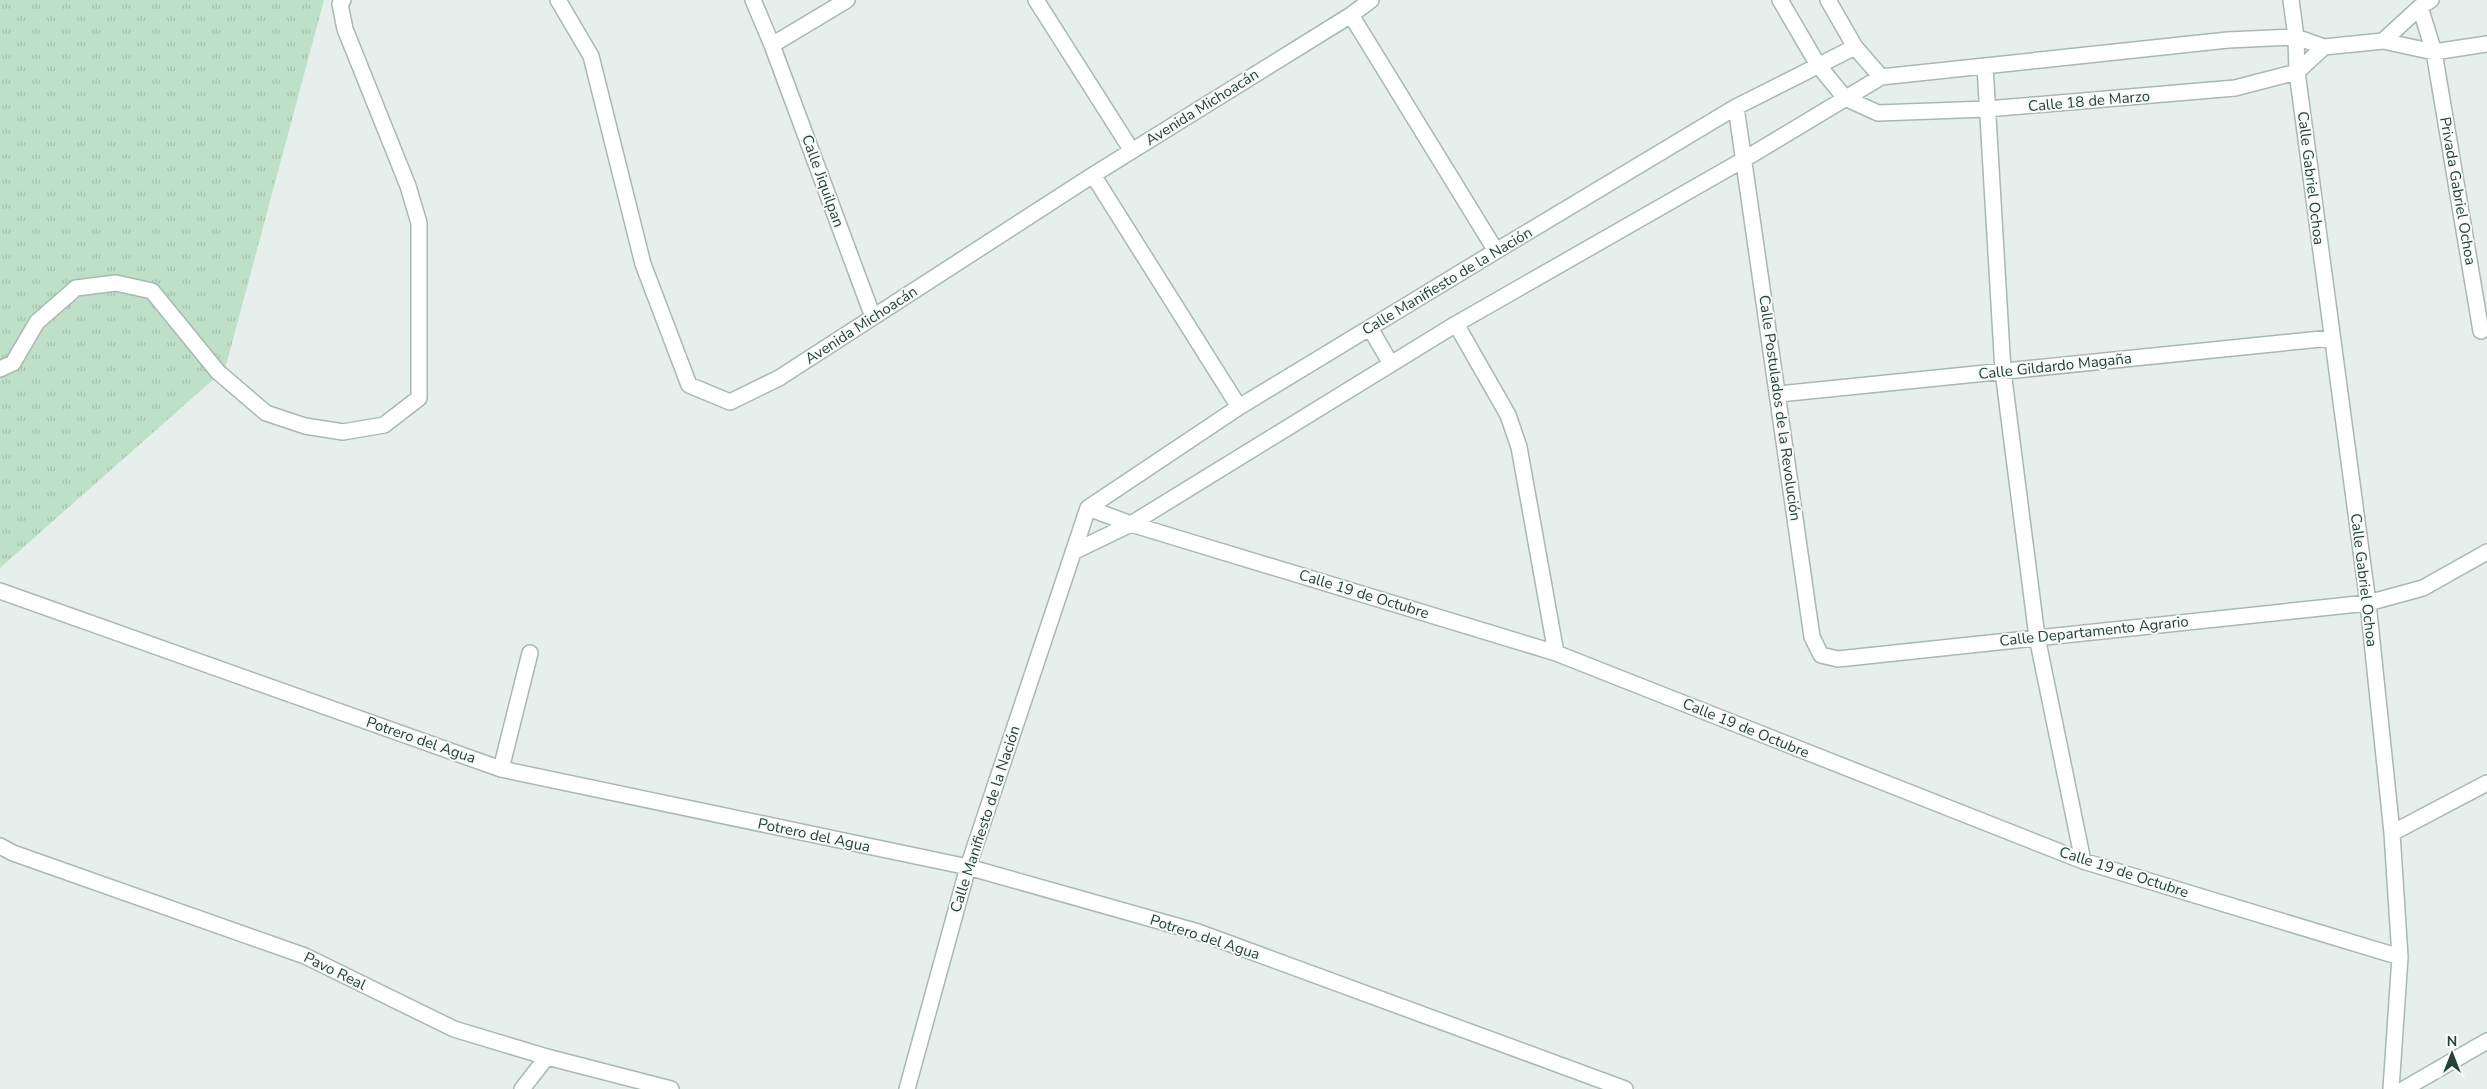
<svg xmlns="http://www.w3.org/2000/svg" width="2487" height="1089" viewBox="0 0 2487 1089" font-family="'Nunito Sans',sans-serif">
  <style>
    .grass { fill: url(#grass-tufts) }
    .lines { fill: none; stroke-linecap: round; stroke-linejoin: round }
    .service-casing { stroke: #a8b8b2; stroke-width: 18 }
    .minor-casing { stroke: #a8b8b2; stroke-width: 18 }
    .service { stroke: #fff; stroke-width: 15 }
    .minor { stroke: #fff; stroke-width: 15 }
    .labels { text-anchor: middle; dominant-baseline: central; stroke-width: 4; stroke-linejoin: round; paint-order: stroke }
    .street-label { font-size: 15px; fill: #24423a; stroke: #f7fbf9 }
  </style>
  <defs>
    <pattern id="grass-tufts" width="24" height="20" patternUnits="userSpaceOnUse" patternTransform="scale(1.25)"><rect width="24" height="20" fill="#bfe0c8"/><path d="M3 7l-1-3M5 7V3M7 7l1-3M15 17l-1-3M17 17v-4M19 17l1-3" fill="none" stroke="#a4c1ad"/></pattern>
  </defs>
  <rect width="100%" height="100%" fill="#e6efeb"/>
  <!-- grass -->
  <path class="grass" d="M0,0H324L225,369L0,568Z"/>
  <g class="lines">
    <defs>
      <path id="service" d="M501,769L530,653"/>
      <path id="minor" d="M558,0L591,56L643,264L689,385L730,402L779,378L1093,175L1351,15L1371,0
        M753,0L772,45L873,317
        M1036,0L1132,151
        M1780,0L1818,65L1845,98L1878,113L1987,109L2235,88L2297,72L2324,47
        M1828,0L1855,47L1881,77
        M2291,0L2296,37L2297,72L2368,603L2392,833L2400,957L2391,1089
        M2420,7L2434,52L2481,331
        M1351,15L1496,251
        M2383,41L2420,7L2431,0
        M772,45L847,0
        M1985,66L2003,371L2037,637L2083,861
        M1736,107L1812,637L1821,655L1838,659L2368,603L2423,588L2487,552
        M1093,175L1239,407
        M1456,324L1508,415L1519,447L1556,653
        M1370,328L1391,364
        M0,369L13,363L37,322L76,288L116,283L152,291L218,372L266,413L305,426L343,432L384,425L419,398V223L408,186L345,29L340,4L343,0
        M1779,394L2331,338
        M1088,508L1131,524L1556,653L2083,861L2400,957
        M1073,552L1131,524L1456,324L1743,160L1881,77L2228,40L2296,37L2324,47L2383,41L2434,52L2487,44
        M0,591L501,769L968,867L1198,932L1625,1089
        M2392,833L2487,783
        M0,846L13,853L305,956L454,1029L547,1057L671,1089
        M522,1089L547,1057
        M907,1089L968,867L1088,508L1239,407L1496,251L1736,107L1855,47
        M2404,1089L2487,1041"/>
    </defs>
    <!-- service casing -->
    <use href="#service" class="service-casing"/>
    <!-- minor casing -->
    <use href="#minor" class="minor-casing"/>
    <!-- service -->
    <use href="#service" class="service"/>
    <!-- minor -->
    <use href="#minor" class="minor"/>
  </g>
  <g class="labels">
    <!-- street labels -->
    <g class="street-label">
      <text transform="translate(2089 101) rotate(-5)">Calle 18 de Marzo</text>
      <text transform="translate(1202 107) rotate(-32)">Avenida Michoacán</text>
      <text transform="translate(2311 178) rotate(83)">Calle Gabriel Ochoa</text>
      <text transform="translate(823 181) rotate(70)">Calle Jiquilpan</text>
      <text transform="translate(2458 191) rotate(80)">Privada Gabriel Ochoa</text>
      <text transform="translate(1447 281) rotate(-31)">Calle Manifiesto de la Nación</text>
      <text transform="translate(861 325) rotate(-33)">Avenida Michoacán</text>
      <text transform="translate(2055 366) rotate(-6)">Calle Gildardo Magaña</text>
      <text transform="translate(1780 408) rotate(82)">Calle Postulados de la Revolución</text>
      <text transform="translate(2364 580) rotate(83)">Calle Gabriel Ochoa</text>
      <text transform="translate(1364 594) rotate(17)">Calle 19 de Octubre</text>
      <text transform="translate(2094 631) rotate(-6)">Calle Departamento Agrario</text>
      <text transform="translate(1746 728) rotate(22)">Calle 19 de Octubre</text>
      <text transform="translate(421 740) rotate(19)">Potrero del Agua</text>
      <text transform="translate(985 819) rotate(-72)">Calle Manifiesto de la Nación</text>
      <text transform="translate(814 835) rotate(12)">Potrero del Agua</text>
      <text transform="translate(2124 872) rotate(18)">Calle 19 de Octubre</text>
      <text transform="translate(1205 937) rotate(18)">Potrero del Agua</text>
      <text transform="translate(335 971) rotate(26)">Pavo Real</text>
    </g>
  </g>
  <!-- north arrow -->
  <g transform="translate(2452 1054)" stroke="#f7fbf9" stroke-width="4" paint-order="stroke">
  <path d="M0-4L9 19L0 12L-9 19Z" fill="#24423a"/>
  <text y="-8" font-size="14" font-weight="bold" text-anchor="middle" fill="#24423a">N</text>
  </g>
</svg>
